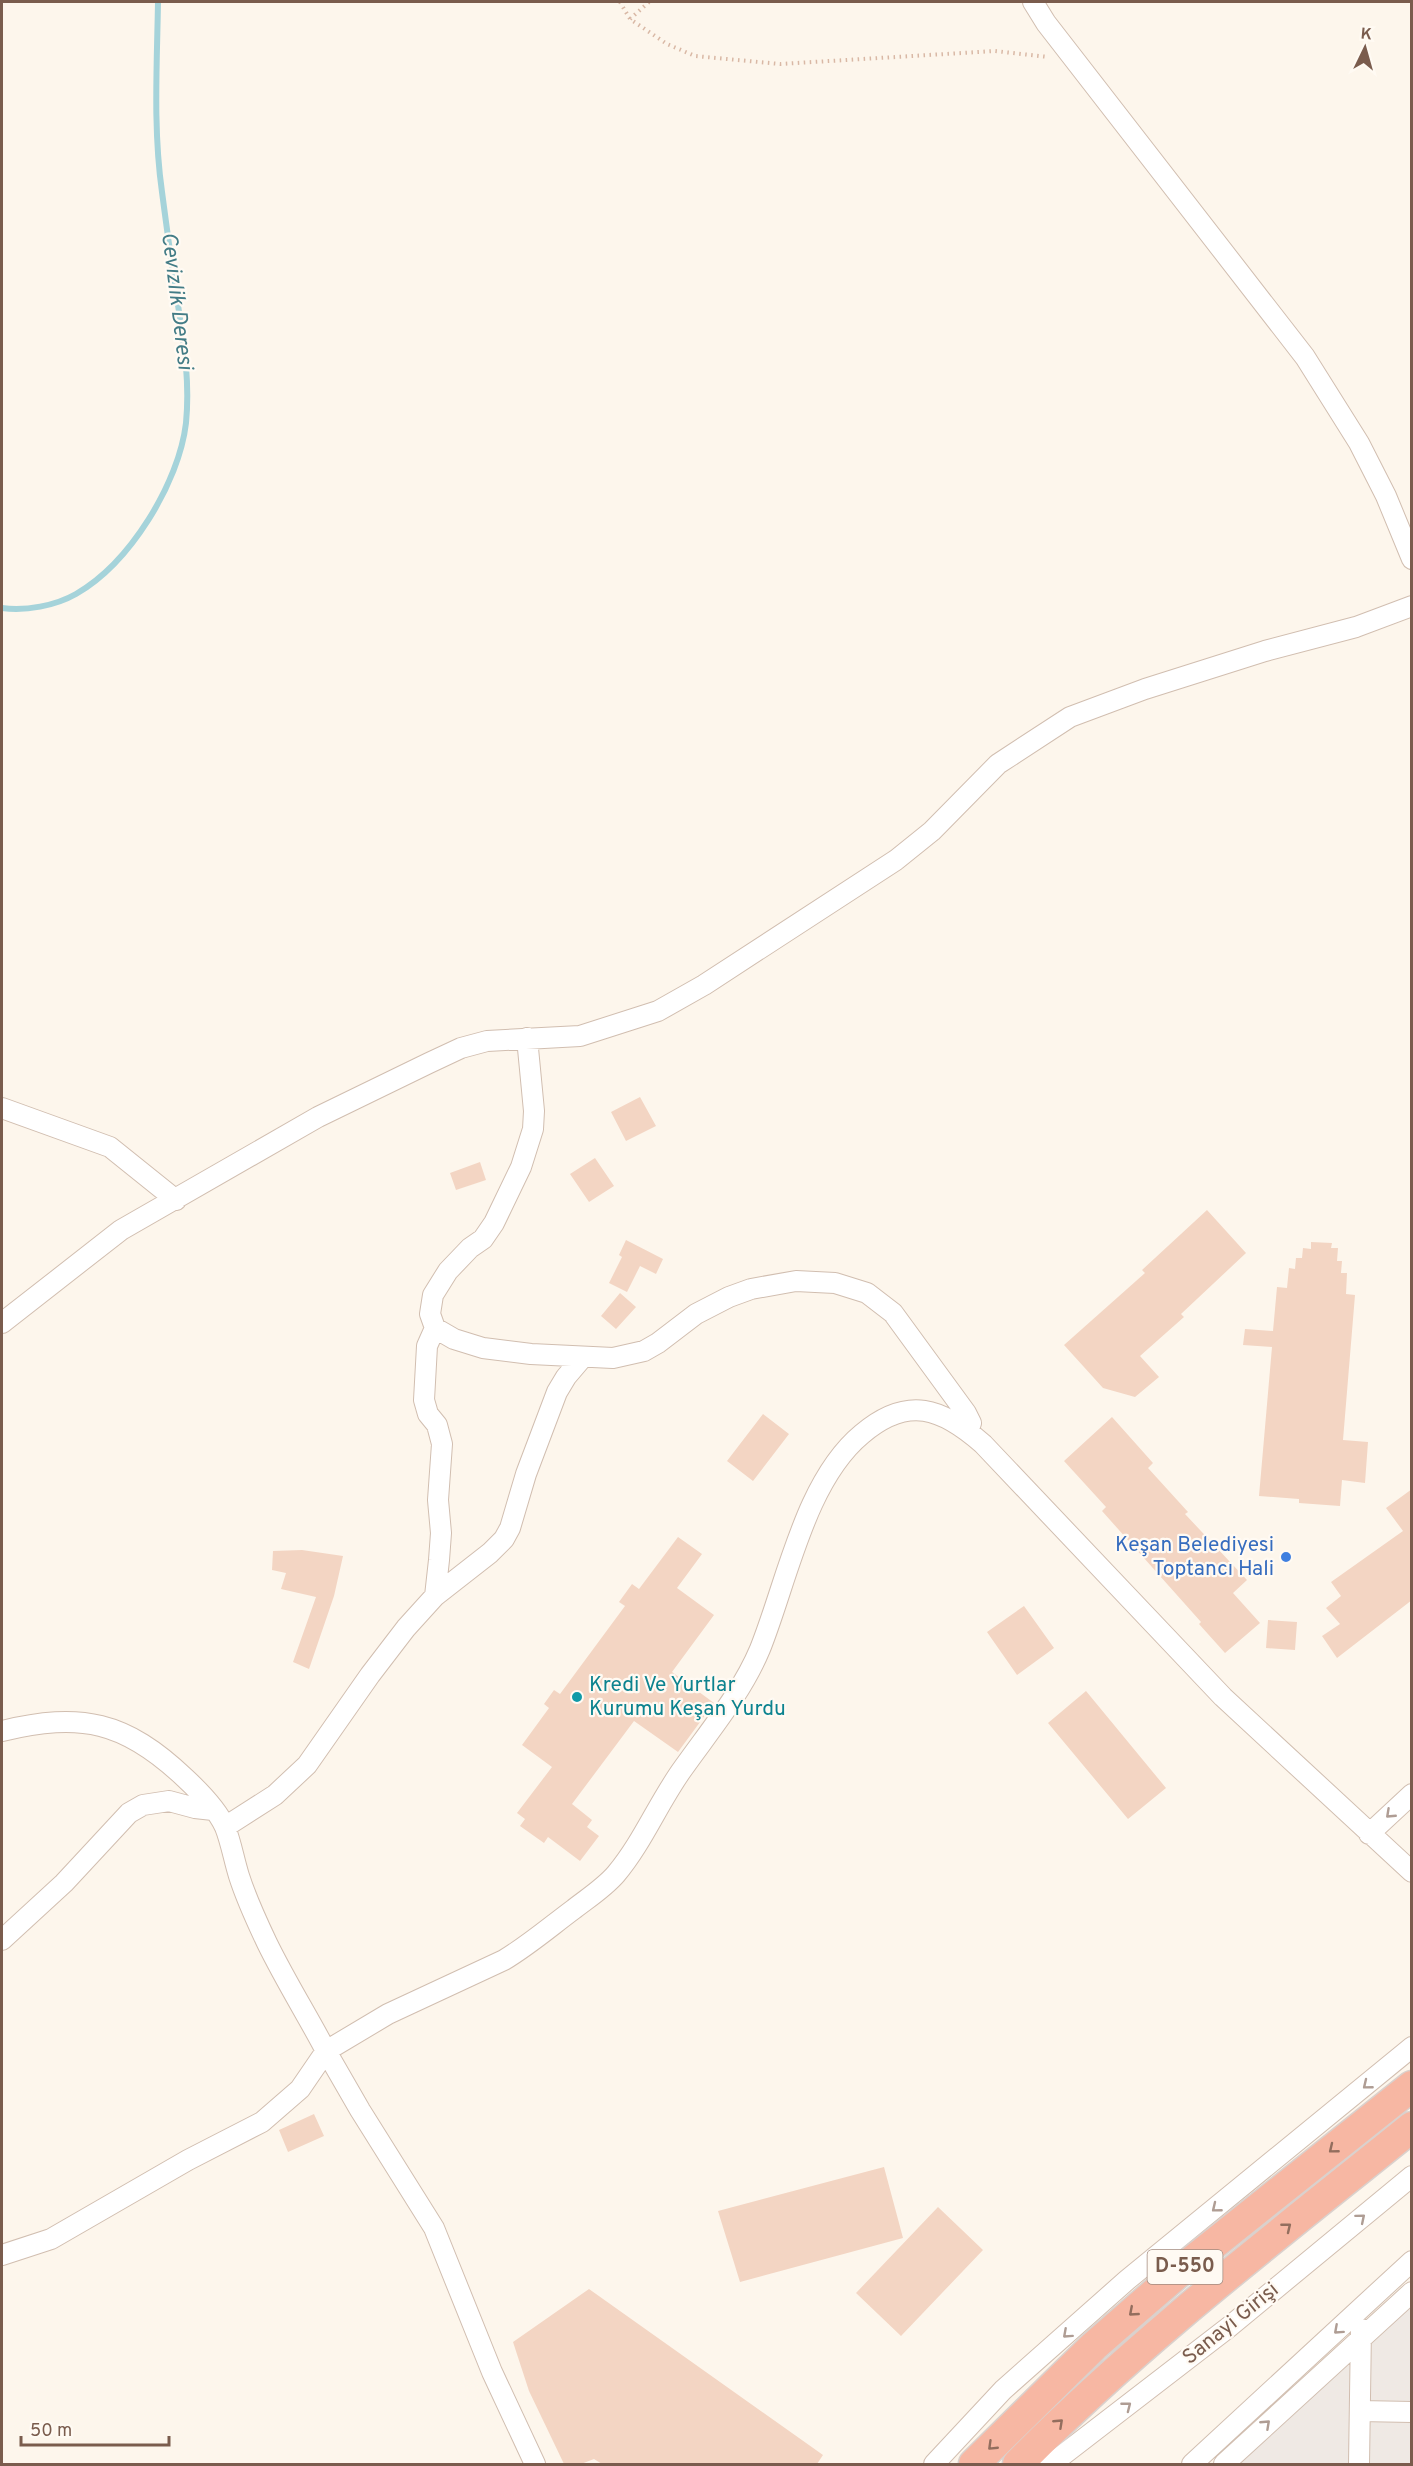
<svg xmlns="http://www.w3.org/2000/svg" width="1413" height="2466" viewBox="0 0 1413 2466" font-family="Overpass,sans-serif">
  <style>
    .industrial { fill: #efe9e4 }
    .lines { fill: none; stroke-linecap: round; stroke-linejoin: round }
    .stream { stroke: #a5d3da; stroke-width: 6 }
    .building { fill: #f3d5c3 }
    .minor-casing { stroke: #d1beb0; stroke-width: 22 }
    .highway-casing { stroke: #dad1cd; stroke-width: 33 }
    .path { stroke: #d9b8a5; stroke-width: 4; stroke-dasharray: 1.5 4.5; stroke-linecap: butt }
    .minor { stroke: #fff; stroke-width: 20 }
    .highway { stroke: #f7b7a3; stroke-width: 30 }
    .oneway { stroke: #af9d94 }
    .oneway2 { stroke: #936e5e }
    .shop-dot { fill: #3f7fe0; stroke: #fffaf3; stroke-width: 2 }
    .culture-dot { fill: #0f9aa8; stroke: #fffaf3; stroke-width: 2 }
    .labels { text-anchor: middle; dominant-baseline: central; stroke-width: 4.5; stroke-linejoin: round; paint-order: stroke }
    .shield { fill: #fffaf3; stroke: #a28b7f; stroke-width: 1.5 }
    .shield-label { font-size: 20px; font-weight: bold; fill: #7a5c4d }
    .shop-label { font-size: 21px; fill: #366cbe; stroke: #fffaf3; text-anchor: end }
    .culture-label { font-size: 21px; fill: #0d838f; stroke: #fffaf3; text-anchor: start }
    .street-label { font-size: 21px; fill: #7a5c4d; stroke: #fffaf3 }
    .water-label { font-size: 22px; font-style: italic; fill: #437c86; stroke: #fffaf3 }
  </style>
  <rect width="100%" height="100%" fill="#fdf6ec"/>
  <!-- industrial -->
  <path class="industrial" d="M1411,2297V2464H1231Z"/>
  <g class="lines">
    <!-- stream -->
    <path class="stream" d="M2,608C26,611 55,606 76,594C130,563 179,483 186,423C190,382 184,345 178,305C172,268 167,230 162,192C153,129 157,65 158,2"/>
  </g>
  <!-- building -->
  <path class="building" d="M640,1097L656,1126L626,1141L611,1112Z
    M595,1158L614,1186L589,1202L570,1174Z
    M480,1162L486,1180L456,1190L450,1173Z
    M1207,1210L1246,1253L1181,1314L1184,1317L1140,1356L1159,1377L1135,1397L1103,1388L1064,1345L1145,1273L1142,1270Z
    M626,1240L663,1259L656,1274L640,1266L627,1292L609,1283L622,1257L619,1255Z
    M1311,1242L1332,1243L1331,1248H1338L1337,1261H1342L1341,1273H1347L1346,1294L1355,1295L1343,1440L1368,1442L1365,1483L1342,1480L1340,1506L1299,1503V1499L1259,1496L1272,1347L1243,1345L1245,1329L1273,1331L1277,1287L1287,1288L1289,1268L1295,1269L1296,1258H1302L1303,1248L1311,1249Z
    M620,1293L636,1307L616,1329L601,1316Z
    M763,1414L789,1434L753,1481L727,1461Z
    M1112,1417L1153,1463L1148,1468L1188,1512L1185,1514L1247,1580L1233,1593L1260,1623L1225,1653L1199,1624L1201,1622L1102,1511L1106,1507L1064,1461Z
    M1412,1489V1600L1337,1658L1322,1636L1340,1624L1326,1608L1341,1596L1331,1582L1403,1531L1386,1508Z
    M678,1537L702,1554L677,1588L714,1615L672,1672L714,1703L678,1752L634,1721L572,1804L592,1820L587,1827L599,1836L580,1861L548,1837L544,1843L520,1826L525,1819L517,1813L552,1767L522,1745L549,1708L544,1704L554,1690L560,1694L625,1606L619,1602L632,1584L639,1589Z
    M302,1550L343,1556L334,1596L309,1669L293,1662L316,1597L281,1589L286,1573L272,1570L273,1551Z
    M1024,1606L1054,1648L1017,1675L987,1632Z
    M1268,1620L1297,1622L1295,1650L1266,1648Z
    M1086,1691L1166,1788L1128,1819L1048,1723Z
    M314,2114L324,2136L288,2152L279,2130Z
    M884,2167L903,2238L740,2282L718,2211Z
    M938,2207L983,2250L901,2336L856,2293Z
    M589,2289L823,2455L817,2464H602L594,2459L581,2464H564L529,2391L513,2342Z"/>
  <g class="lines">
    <defs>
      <path id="minor" d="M1033,2L1046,23L1305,357L1359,443L1386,496L1412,559
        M527,1038L534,1111L533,1129L521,1167L494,1223L483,1239L470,1248L448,1271L433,1295L430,1314L435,1328L454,1339L483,1348L531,1354L613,1358L644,1351L658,1343L696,1314L729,1297L751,1289L796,1281L835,1283L867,1293L893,1313L966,1413L971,1423L968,1431
        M2,1108L110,1147L176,1200
        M2,1323L121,1230L318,1117L429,1063L461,1048L487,1041L580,1036L658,1011L704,985L896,860L932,831L998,764L1070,717L1145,689L1265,651L1356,627L1412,606
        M435,1328L427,1346L424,1400L428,1414L437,1425L442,1444L438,1500L441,1533L439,1560L435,1596
        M2,1731C81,1712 125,1721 185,1778C199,1791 217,1809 225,1827C231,1842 234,1860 239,1876C246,1898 257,1922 267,1943C285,1980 307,2015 326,2051L388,2014L504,1960C529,1945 551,1926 574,1909C588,1898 604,1888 616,1874C643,1842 659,1801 684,1767C711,1729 742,1692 760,1649C787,1582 805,1481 862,1434C908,1395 942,1408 983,1444L1223,1697L1412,1872
        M225,1827L275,1795L307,1765L370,1675L406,1628L435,1596L490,1553L504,1539L510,1528L526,1474L557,1392L566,1377L583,1357
        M1369,1834L1412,1794
        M2,1940L64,1883L129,1813L143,1805L169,1801L195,1808L213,1810
        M2,2255L51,2239L188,2160L262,2122L300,2089L326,2051L360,2110L434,2228L492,2372L535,2464
        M1360,2411L1412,2412
        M934,2464L1003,2390L1127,2280L1412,2047
        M1046,2464L1059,2458L1229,2327L1412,2176
        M1192,2464L1412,2261
        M1224,2464L1412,2292
        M1359,2464L1361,2329"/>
      <path id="highway" d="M974,2464L1094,2346L1186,2266L1412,2086
        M1018,2464C1139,2341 1277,2236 1412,2127"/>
    </defs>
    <!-- minor casing -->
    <use href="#minor" class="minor-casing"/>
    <!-- highway casing -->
    <use href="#highway" class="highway-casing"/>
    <!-- path -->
    <path class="path" d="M620,2L630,19L667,44L695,56L780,64L995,51L1048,57
      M630,19L649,2"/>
    <!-- minor -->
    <use href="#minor" class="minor"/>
    <!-- highway -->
    <use href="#highway" class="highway"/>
  </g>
  <!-- one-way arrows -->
  <defs><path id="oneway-chevron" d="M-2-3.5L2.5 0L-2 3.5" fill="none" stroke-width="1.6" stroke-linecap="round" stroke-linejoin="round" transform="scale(1.5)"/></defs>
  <g class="oneway">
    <use href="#oneway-chevron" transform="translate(1390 1814) rotate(137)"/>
    <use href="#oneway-chevron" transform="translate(1367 2085) rotate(141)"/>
    <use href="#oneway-chevron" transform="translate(1216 2208) rotate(141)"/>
    <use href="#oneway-chevron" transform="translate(1361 2218) rotate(-40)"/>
    <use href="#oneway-chevron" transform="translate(1338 2330) rotate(138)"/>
    <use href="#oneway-chevron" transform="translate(1067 2334) rotate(138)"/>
    <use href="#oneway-chevron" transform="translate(1127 2406) rotate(-38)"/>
    <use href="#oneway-chevron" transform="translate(1266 2424) rotate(-43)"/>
  </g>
  <g class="oneway2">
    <use href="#oneway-chevron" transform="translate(1333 2149) rotate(141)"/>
    <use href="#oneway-chevron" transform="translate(1287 2227) rotate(-39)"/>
    <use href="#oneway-chevron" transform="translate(1133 2312) rotate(139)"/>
    <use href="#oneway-chevron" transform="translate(1059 2423) rotate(-43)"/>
    <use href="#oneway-chevron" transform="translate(992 2446) rotate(136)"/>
  </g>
  <!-- markers -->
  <circle class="shop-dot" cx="1286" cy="1557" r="6"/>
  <circle class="culture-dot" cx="577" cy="1697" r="6"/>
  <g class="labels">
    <!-- shield labels -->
    <rect class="shield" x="1147.5" y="2250" width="75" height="34" rx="4.5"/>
    <g class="shield-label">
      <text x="1185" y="2267">D-550</text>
    </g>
    <!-- shop labels -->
    <g class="shop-label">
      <text x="1274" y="1545">Keşan Belediyesi<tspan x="1274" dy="24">Toptancı Hali</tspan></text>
    </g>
    <!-- culture labels -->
    <g class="culture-label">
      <text x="589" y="1685">Kredi Ve Yurtlar<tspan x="589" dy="24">Kurumu Keşan Yurdu</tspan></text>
    </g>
    <!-- street labels -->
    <g class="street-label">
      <text transform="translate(1231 2324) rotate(-39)">Sanayi Girişi</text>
    </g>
    <!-- water labels -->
    <g class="water-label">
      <text transform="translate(176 301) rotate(83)">Cevizlik Deresi</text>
    </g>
  </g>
  <!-- border -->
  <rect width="1413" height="2466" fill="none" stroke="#7a5c4d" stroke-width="6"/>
  <!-- north arrow -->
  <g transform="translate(1365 48) rotate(5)" stroke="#fffaf3" stroke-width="4.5" paint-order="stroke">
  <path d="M0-4.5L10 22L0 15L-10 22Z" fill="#7a5c4d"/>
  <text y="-9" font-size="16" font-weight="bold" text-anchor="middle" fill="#7a5c4d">K</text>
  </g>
  <!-- scale -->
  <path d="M21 2436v9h148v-9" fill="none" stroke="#7a5c4d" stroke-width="3"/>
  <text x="30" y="2436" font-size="18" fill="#7a5c4d" stroke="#fffaf3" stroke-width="4.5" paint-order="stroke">50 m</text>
</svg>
